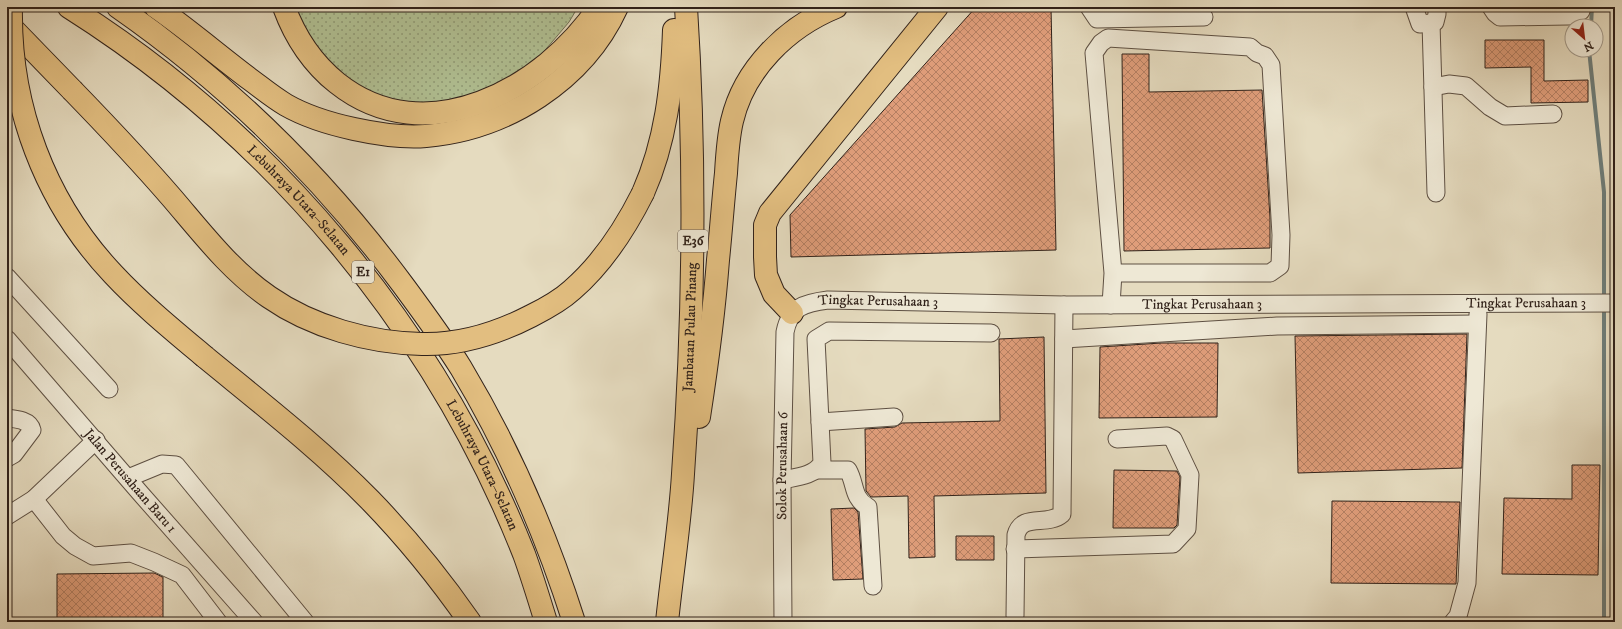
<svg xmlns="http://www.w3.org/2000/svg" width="1622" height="629" viewBox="0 0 1622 629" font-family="'IM FELL DW Pica',serif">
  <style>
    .grass { fill: url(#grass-dots); stroke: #717257 }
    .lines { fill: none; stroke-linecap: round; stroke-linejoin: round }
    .stream { stroke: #6e7d79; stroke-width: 4 }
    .building { fill: url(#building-cross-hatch); stroke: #31221a }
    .minor-casing { stroke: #5e5043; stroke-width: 19 }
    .highway-casing { stroke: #31221a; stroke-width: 24 }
    .minor { stroke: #eee8d5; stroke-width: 17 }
    .highway { stroke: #e2be80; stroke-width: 22 }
    .highway-bridge-casing { stroke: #31221a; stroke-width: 24; stroke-linecap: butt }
    .highway-bridge { stroke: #e2be80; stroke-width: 22 }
    .labels { text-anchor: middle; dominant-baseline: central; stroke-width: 3.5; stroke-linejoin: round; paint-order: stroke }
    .shield { fill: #eee8d5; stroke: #6a5d52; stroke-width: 1 }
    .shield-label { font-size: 13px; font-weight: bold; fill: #31221a }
    .street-label { font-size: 14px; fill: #31221a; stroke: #eee8d5 }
  </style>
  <defs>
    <pattern id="grass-dots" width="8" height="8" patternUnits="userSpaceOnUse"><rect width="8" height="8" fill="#b1c194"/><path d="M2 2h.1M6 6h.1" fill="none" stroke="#919c78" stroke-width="1.8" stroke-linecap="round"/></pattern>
    <pattern id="building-cross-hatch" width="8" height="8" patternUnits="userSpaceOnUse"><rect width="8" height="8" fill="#df9d7a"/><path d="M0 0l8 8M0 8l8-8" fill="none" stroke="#b58063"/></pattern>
  </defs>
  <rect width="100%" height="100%" fill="#e5dbbf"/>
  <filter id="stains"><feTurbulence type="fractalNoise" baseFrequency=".005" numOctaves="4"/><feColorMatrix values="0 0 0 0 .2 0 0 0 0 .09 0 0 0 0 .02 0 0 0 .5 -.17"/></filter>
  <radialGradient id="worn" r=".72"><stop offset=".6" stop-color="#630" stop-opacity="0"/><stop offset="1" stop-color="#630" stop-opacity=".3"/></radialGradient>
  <!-- grass -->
  <path class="grass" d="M292,7H578L569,22L529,69L439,109L373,98L320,59Z"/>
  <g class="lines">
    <!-- stream -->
    <path class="stream" d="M1591,26L1592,7
      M1589,50L1604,192V300
      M1604,306V622"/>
  </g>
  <!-- building -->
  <path class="building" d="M976,7H1051L1056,250L791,257L790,215Z
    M1485,40H1544V81L1588,80V102L1531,103V67L1485,68Z
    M1122,54H1149V92L1262,90L1270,218V248L1124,251Z
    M1467,334L1462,468L1298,473L1295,336Z
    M1044,337L1046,493L934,496L935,557L909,558L908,496L871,497L866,491L865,429L895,427L902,423L1000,421L999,339Z
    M1161,343H1218L1217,417L1099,418L1100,347Z
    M1572,465H1600L1598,575L1502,574L1504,498L1572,499Z
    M1114,470L1177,471L1180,477L1177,525L1174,528H1113Z
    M1332,501L1460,502L1456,584L1331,583Z
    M854,508L858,512L863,579L833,580L831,509Z
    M956,536H994V560H956Z
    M154,573L163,577V622H57V574Z"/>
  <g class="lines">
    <defs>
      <g id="minor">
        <path d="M1089,7L1097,19L1204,17"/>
        <path d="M1414,7L1420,24L1431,23L1435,22L1437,14V7"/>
        <path d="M1491,7L1495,13L1500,17L1568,16L1581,11L1582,7"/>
        <path d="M1431,23L1436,193"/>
        <path d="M1433,87L1449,84L1466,86L1490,107L1505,116L1553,114"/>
        <path d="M7,277L109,389"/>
        <path d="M1111,305L1113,273L1094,53L1101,43L1108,38L1250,47L1257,53L1265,56L1271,65L1281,235L1280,266L1270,273H1113"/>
        <path id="s1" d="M7,339L141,494L254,622"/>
        <path d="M1064,339L1277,326L1477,324"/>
        <path d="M7,418C16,419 30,420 32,430L14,454L7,458"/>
        <path d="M820,422L894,417"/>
        <path d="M818,470H848C856,484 852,498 868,507L873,586"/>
        <path d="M128,478L162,464L176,465L305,622"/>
        <path d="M782,480C797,477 814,476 822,463L816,339L829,331L991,333"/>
        <path d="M34,499L63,536L75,546L93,556L131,553L154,562L182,575L218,622"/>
        <path d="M7,516L34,499L96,440"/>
        <path d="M1015,549L1173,544L1187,529L1190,475L1173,439L1167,436L1117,439"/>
        <path d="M1015,616L1016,535C1022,512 1047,527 1062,514L1064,305"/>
        <path id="s2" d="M783,622L782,480L785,332C790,307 804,303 828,300L1064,305L1615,303"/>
        <path d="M1453,622L1458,616L1467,583L1478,314"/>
      </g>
      <g id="highway">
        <path id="s3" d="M69,7C273,136 435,329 524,554C532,576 539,599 546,622"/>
        <path d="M118,7C227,83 323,177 403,285C423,312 443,339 461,368C509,448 546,534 574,622"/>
        <path d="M156,7C189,30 219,56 251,80C263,89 274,98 286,105C307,117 331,124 354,129C377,134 402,138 426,136C506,129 583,81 617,7"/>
        <path d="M284,7C295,37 312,63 337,83C426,154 544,89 599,7"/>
        <path d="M7,23L72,90"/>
        <path d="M643,193C666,141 672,87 674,30"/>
        <path d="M792,313L774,294L766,275L765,257V225L770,213L937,7"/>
        <path d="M205,357C261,403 319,448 370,500C407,538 440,579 470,622"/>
        <path d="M699,417C707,365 714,313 718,260C721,231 723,202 726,173C727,156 728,138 732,121C744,69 787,27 836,7"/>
        <path id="s4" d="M667,622C672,573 680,524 683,474C694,319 696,163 686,7"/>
      </g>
    </defs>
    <!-- minor casing -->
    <use href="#minor" class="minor-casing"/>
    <!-- highway casing -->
    <use href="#highway" class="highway-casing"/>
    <!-- minor -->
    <use href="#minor" class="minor"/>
    <!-- highway -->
    <use href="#highway" class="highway"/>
    <defs>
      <path id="highway-bridge" d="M11,7C9,106 45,202 113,274C141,304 174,331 205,357
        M72,90C106,125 140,161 172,198C202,233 231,271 269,297C312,327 370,343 422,344C460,345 498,333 531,316C545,309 560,301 572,290C602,264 625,229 643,193"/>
    </defs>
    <!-- highway-bridge casing -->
    <use href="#highway-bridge" class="highway-bridge-casing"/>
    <!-- highway-bridge -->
    <use href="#highway-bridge" class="highway-bridge"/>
  </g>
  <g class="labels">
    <!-- shield labels -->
    <g class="shield">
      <rect x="678" y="230" width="30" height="22" rx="3"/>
      <rect x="352" y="261" width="22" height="22" rx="3"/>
    </g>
    <g class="shield-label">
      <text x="693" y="241">E36</text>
      <text x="363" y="272">E1</text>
    </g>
    <!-- street labels -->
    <g class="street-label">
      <text stroke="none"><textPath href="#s3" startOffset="301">Lebuhraya Utara–Selatan</textPath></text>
      <text stroke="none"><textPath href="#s2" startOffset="399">Tingkat Perusahaan 3</textPath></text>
      <text stroke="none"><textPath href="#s2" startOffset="1047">Tingkat Perusahaan 3</textPath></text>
      <text stroke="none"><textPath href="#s2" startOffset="723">Tingkat Perusahaan 3</textPath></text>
      <text stroke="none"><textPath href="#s4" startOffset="296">Jambatan Pulau Pinang</textPath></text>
      <text stroke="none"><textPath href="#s3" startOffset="625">Lebuhraya Utara–Selatan</textPath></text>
      <text stroke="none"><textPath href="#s2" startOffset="156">Solok Perusahaan 6</textPath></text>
      <text stroke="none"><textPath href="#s1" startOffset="188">Jalan Perusahaan Baru 1</textPath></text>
    </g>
  </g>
  <!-- margin -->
  <rect width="1622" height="629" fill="none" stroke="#e5dbbf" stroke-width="24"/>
  <rect x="8" y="8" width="1606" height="613" fill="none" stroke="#31221a" stroke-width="2"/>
  <rect x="12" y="12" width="1598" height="605" fill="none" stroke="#31221a"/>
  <!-- north arrow -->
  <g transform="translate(1584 38) rotate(152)"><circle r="19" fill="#eee8d5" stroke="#a2998a"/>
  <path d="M0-3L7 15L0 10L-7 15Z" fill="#8f2418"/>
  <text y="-6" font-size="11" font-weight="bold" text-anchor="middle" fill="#31221a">N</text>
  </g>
  <rect width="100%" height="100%" filter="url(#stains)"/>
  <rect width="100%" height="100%" fill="url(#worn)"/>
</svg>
